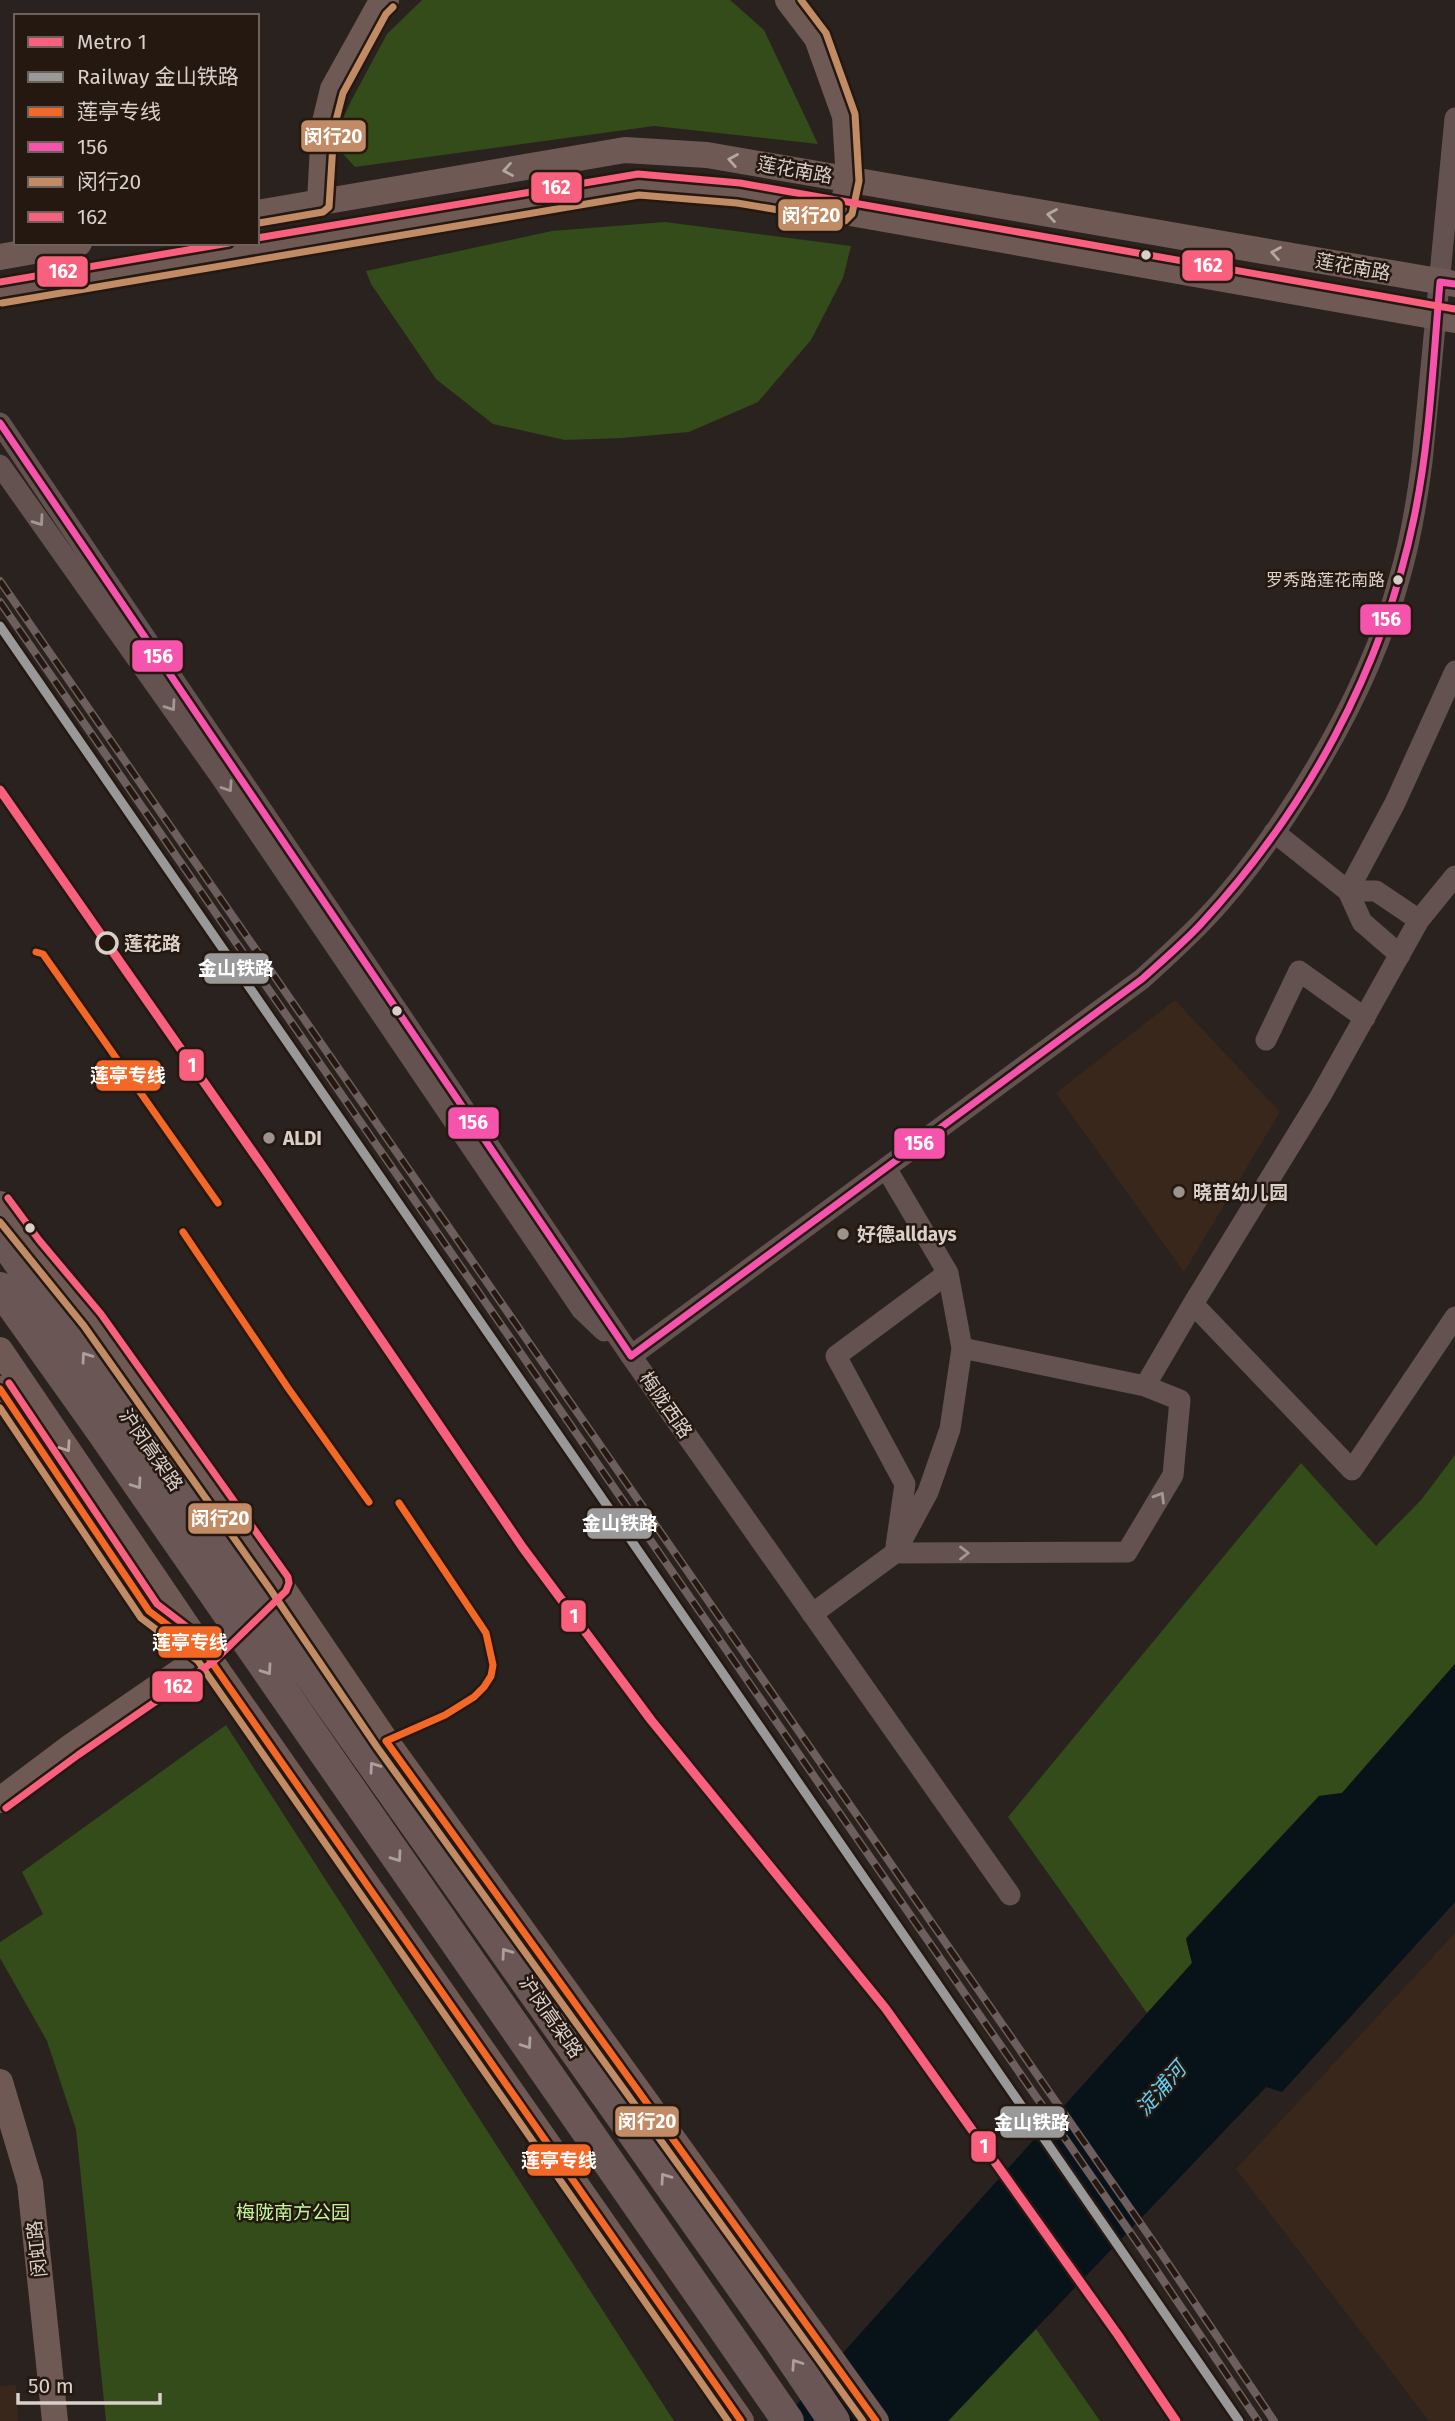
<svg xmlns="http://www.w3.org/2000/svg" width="1455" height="2421" viewBox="0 0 1455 2421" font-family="'Fira Sans','Noto Sans SC',sans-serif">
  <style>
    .built { fill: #39271c }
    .green { fill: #334c19 }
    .water { fill: #081319 }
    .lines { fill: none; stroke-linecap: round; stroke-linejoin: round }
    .minor { stroke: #63524f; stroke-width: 21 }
    .major { stroke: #6f5955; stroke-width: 26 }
    .highway { stroke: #6a5654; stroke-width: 32 }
    .rail-casing { stroke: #6c5f5d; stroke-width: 8 }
    .rail { stroke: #241810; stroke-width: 5; stroke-dasharray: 16; stroke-linecap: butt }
    .highway-bridge { stroke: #6a5654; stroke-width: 32 }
    .bus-1-casing { stroke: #241810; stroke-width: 12 }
    .bus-2-casing { stroke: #241810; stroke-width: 12 }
    .bus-3-casing { stroke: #241810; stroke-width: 12 }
    .bus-4-casing { stroke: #241810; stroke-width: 12 }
    .bus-1 { stroke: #f36827; stroke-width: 7 }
    .bus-2 { stroke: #f653ac; stroke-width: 7 }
    .bus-3 { stroke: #c18c65; stroke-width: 7 }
    .bus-4 { stroke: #f8607d; stroke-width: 7 }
    .rail-1-casing { stroke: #241810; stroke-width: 14 }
    .rail-1 { stroke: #999; stroke-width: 9 }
    .metro-1-casing { stroke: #241810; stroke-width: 14 }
    .metro-1 { stroke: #f8607d; stroke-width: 9 }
    .oneway { stroke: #b5a6a2 }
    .oneway2 { stroke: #a49793 }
    .oneway3 { stroke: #ad9f9b }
    .bus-dot { fill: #dad0cb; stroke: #241810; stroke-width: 2.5 }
    .stop-dot { fill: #241810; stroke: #dad0cb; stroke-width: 3.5 }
    .poi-dot { fill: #9c938e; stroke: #241810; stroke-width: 2.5 }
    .labels { text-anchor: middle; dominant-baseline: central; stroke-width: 5; stroke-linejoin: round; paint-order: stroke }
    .bus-label { font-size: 17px; fill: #dad0cb; stroke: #241810; text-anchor: end }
    .street-label { font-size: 19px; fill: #dad0cb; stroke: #241810 }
    .stop-label { font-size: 19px; font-weight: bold; fill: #dad0cb; stroke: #241810; text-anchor: start }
    .poi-label { font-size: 19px; font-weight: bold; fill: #dad0cb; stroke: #241810; text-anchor: start }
    .park-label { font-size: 19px; fill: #c2f893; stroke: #241810 }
    .water-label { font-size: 21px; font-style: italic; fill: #63cff5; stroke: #241810 }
    .line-badge { stroke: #241810; stroke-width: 2.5 }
    .badge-label { font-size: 19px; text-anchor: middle; font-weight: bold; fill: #fff }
  </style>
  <rect width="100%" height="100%" fill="#29221e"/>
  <!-- built -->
  <path class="built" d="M1175,1000L1280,1112L1184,1272L1056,1093Z
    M1455,1933V2421H1429L1236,2169Z
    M16,2385L18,2421H0V2386Z"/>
  <!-- green -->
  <path class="green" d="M422,0H730L764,30L818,144L654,126L355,167L332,142L351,101L387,34Z
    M665,222L851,246L843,278L811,340L758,402L689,432L622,438L565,440L493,424L436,379L371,284L366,271L552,231Z
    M1455,1455V1664L1342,1793L1319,1796L1186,1938L1192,1963L1147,2013L1008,1817L1301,1463L1376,1546L1421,1500Z
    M226,1725L674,2421H106L76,2129L47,2041L0,1958V1942L43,1914L22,1872Z
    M1036,2329L1100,2421H948Z"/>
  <!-- water -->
  <path class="water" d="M1455,1664V1902L1282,2092L1266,2087L948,2421H782L1192,1963L1186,1939L1319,1796L1342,1793Z"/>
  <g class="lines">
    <!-- minor -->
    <path class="minor" d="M0,423L631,1356L1010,1895
      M0,465L220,776L582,1310L604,1331
      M1274,832L1348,891L1395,803L1455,671
      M1455,876L1419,920L1320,1097L1193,1304L1352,1470L1455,1317
      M1400,955L1362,922L1348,891H1376L1419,920
      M1266,1040L1299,971L1365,1018
      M948,1273L962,1348L950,1429L928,1492L895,1553L1127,1552L1173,1475L1180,1400L1145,1386
      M962,1348L1145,1386L1193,1304
      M631,1356L1142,979C1163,960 1184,941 1204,920C1233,890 1259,855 1283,820C1333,745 1377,664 1400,576C1411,539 1417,500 1422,462L1455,118
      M812,1614L895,1553L905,1484L836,1356L948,1273L886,1168"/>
    <!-- major -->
    <path class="major" d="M788,0L817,38L845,116L849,180L845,196
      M320,202L324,126L333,89L378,8L386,0
      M257,213L625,150L707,155L1455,284
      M0,257L79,243
      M0,293L639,184L738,193L1455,320
      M0,1204L31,1246L92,1320L279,1583L386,1741L876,2421
      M0,1350L206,1654L741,2421
      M0,1389L149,1611L189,1641
      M0,1800L72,1746L206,1654L249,1612
      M0,2082L30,2183L55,2421"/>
    <!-- highway -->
    <path class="highway" d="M0,1235L125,1413
      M0,1288L99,1427"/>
    <defs>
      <path id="rail" d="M0,581L1161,2253L1274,2421
        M0,602L1150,2261L1258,2421"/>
    </defs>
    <!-- rail casing -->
    <use href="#rail" class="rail-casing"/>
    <!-- rail -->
    <use href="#rail" class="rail"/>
    <!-- highway-bridge -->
    <path class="highway-bridge" d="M125,1413L778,2338L834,2421
      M99,1427L788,2421"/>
    <defs>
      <path id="bus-1" d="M36,952L43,954L218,1203
        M183,1232L288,1388L369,1502
        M0,1389L149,1611L206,1654L741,2421
        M386,1741L876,2421
        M386,1741L445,1715L474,1697L484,1687L491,1676L493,1665L486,1633L399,1503"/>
      <path id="bus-2" d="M0,423L631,1356
        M631,1356L1142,979C1162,961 1182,944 1200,925C1305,812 1383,670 1414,518C1430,441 1433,361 1440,282L1455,284"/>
      <path id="bus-3" d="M259,223L323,212L329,207L334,128L343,93L386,14L393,7
        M2,303L639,195L737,203L845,221L852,214L859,181L855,114L826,33L801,0
        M0,1222L84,1326L270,1589L377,1747L863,2421
        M0,1408L141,1618L198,1661L728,2421"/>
      <path id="bus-4" d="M257,238L638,174L740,183L1455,309
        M0,282L229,243
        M9,1383L157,1604L212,1646
        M6,1808L78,1755L213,1662L286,1591L289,1583L288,1577L101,1314L39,1240L8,1198"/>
    </defs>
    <!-- bus-1 casing -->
    <use href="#bus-1" class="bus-1-casing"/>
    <!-- bus-2 casing -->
    <use href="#bus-2" class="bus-2-casing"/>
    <!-- bus-3 casing -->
    <use href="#bus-3" class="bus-3-casing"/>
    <!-- bus-4 casing -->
    <use href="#bus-4" class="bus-4-casing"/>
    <!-- bus-1 -->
    <use href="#bus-1" class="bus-1"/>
    <!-- bus-2 -->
    <use href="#bus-2" class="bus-2"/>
    <!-- bus-3 -->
    <use href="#bus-3" class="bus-3"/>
    <!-- bus-4 -->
    <use href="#bus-4" class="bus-4"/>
    <defs>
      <path id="rail-1" d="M0,626L1239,2421"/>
    </defs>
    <!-- rail-1 casing -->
    <use href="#rail-1" class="rail-1-casing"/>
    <!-- rail-1 -->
    <use href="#rail-1" class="rail-1"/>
    <defs>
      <path id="metro-1" d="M0,790L268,1174L523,1548L651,1720L886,2009L1118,2335L1176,2421"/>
    </defs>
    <!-- metro-1 casing -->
    <use href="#metro-1" class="metro-1-casing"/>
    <!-- metro-1 -->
    <use href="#metro-1" class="metro-1"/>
  </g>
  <!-- one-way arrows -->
  <defs><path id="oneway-chevron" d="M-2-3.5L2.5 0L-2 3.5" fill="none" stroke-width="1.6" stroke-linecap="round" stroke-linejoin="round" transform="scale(1.75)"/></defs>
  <g class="oneway">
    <use href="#oneway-chevron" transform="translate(733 160) rotate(-170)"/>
    <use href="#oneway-chevron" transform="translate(508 170) rotate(170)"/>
    <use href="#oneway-chevron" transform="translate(1052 215) rotate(-170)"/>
    <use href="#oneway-chevron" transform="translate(1276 253) rotate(-170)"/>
    <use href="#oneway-chevron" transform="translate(66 1447) rotate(56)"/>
  </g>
  <g class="oneway2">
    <use href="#oneway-chevron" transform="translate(39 521) rotate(55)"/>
    <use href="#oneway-chevron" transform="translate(171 706) rotate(55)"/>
    <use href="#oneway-chevron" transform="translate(228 787) rotate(56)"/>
    <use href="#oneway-chevron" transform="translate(1160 1497) rotate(-59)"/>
    <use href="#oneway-chevron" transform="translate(964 1553)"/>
  </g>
  <g class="oneway3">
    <use href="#oneway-chevron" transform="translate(86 1357) rotate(-125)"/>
    <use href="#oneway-chevron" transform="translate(137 1484) rotate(55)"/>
    <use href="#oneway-chevron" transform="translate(267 1670) rotate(55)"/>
    <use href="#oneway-chevron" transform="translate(374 1767) rotate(-125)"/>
    <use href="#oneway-chevron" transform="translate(397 1857) rotate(55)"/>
    <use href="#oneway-chevron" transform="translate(506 1953) rotate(-125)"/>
    <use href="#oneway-chevron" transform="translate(527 2044) rotate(55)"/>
    <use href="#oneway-chevron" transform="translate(665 2178) rotate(-125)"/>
    <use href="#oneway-chevron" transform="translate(796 2364) rotate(-124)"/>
  </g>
  <!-- markers -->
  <g class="bus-dot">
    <circle cx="1146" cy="255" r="6"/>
    <circle cx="1398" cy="580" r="6"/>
    <circle cx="397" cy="1011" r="6"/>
    <circle cx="30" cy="1228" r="6"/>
  </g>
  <circle class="stop-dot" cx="107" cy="943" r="10"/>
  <g class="poi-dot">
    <circle cx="269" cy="1138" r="7"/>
    <circle cx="1179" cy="1192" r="7"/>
    <circle cx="843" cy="1234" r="7"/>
  </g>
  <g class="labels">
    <!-- bus labels -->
    <g class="bus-label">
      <text x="1385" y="580">罗秀路莲花南路</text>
    </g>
    <!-- street labels -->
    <g class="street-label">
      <text transform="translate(795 170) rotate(10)">莲花南路</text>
      <text transform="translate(1353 267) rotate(10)">莲花南路</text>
      <text transform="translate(666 1405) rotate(55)">梅陇西路</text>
      <text transform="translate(151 1450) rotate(55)">沪闵高架路</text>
      <text transform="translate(551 2017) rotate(55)">沪闵高架路</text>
      <text transform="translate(37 2249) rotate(-96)">闵虹路</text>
    </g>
    <!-- stop labels -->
    <g class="stop-label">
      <text x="124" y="943">莲花路</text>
    </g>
    <!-- poi labels -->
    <g class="poi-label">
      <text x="283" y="1138">ALDI</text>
      <text x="1193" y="1192">晓苗幼儿园</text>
      <text x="857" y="1234">好德alldays</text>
    </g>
    <!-- park labels -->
    <g class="park-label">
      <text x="293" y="2212">梅陇南方公园</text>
    </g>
    <!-- water labels -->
    <g class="water-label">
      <text transform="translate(1161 2089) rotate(-49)">淀浦河</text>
    </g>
  </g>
  <g class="line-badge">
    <rect x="300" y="119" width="67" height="34" rx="7" fill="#c18c65"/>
    <rect x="530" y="171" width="53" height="33" rx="7" fill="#f8607d"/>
    <rect x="777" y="198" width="67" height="34" rx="7" fill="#c18c65"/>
    <rect x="1181" y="249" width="53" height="33" rx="7" fill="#f8607d"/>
    <rect x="36" y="255" width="53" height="33" rx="7" fill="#f8607d"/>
    <rect x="1359" y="603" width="53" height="33" rx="7" fill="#f653ac"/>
    <rect x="131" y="639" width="53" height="34" rx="7" fill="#f653ac"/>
    <rect x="203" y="952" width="67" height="33" rx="7" fill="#999"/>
    <rect x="178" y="1048" width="27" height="34" rx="7" fill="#f8607d"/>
    <rect x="95" y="1059" width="67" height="33" rx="7" fill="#f36827"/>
    <rect x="447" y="1106" width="53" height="34" rx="7" fill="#f653ac"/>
    <rect x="893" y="1127" width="53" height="33" rx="7" fill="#f653ac"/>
    <rect x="187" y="1502" width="66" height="33" rx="7" fill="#c18c65"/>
    <rect x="586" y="1507" width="67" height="33" rx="7" fill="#999"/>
    <rect x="560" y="1599" width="27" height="34" rx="7" fill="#f8607d"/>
    <rect x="157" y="1625" width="66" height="34" rx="7" fill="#f36827"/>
    <rect x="151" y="1670" width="53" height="33" rx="7" fill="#f8607d"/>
    <rect x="614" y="2105" width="66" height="33" rx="7" fill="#c18c65"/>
    <rect x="999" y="2105" width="67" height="34" rx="7" fill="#999"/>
    <rect x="970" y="2130" width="27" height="33" rx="7" fill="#f8607d"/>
    <rect x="526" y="2143" width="66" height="34" rx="7" fill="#f36827"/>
  </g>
  <g class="badge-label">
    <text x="333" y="143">闵行20</text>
    <text x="556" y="194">162</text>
    <text x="811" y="222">闵行20</text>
    <text x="1208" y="272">162</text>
    <text x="63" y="278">162</text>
    <text x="1386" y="626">156</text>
    <text x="158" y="663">156</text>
    <text x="236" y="975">金山铁路</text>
    <text x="192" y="1072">1</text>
    <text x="128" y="1082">莲亭专线</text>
    <text x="473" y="1129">156</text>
    <text x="919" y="1150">156</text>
    <text x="220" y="1525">闵行20</text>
    <text x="620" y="1530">金山铁路</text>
    <text x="574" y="1623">1</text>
    <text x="190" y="1649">莲亭专线</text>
    <text x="178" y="1693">162</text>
    <text x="647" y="2128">闵行20</text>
    <text x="1032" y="2129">金山铁路</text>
    <text x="984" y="2153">1</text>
    <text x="559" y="2167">莲亭专线</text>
  </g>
  <!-- legend -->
  <rect x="14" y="14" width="245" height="231" fill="#241810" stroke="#6d625b" stroke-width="2"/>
  <rect x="28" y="37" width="35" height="10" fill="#f8607d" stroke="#6d625b" stroke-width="2"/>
  <text x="77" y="49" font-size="21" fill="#dad0cb">Metro 1</text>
  <rect x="28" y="72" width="35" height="10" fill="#999999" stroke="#6d625b" stroke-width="2"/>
  <text x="77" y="84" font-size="21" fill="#dad0cb">Railway 金山铁路</text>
  <rect x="28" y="107" width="35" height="10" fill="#f36827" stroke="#6d625b" stroke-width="2"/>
  <text x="77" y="119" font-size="21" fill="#dad0cb">莲亭专线</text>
  <rect x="28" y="142" width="35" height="10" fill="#f653ac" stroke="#6d625b" stroke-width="2"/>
  <text x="77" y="154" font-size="21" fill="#dad0cb">156</text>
  <rect x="28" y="177" width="35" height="10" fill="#c18c65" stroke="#6d625b" stroke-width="2"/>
  <text x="77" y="189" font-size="21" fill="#dad0cb">闵行20</text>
  <rect x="28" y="212" width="35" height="10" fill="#f8607d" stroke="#6d625b" stroke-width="2"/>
  <text x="77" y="224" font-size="21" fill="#dad0cb">162</text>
  <!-- scale -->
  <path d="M18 2393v10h142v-10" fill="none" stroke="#dad0cb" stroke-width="3.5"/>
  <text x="28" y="2393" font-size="21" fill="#dad0cb" stroke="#241810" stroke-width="5" paint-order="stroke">50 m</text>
</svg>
